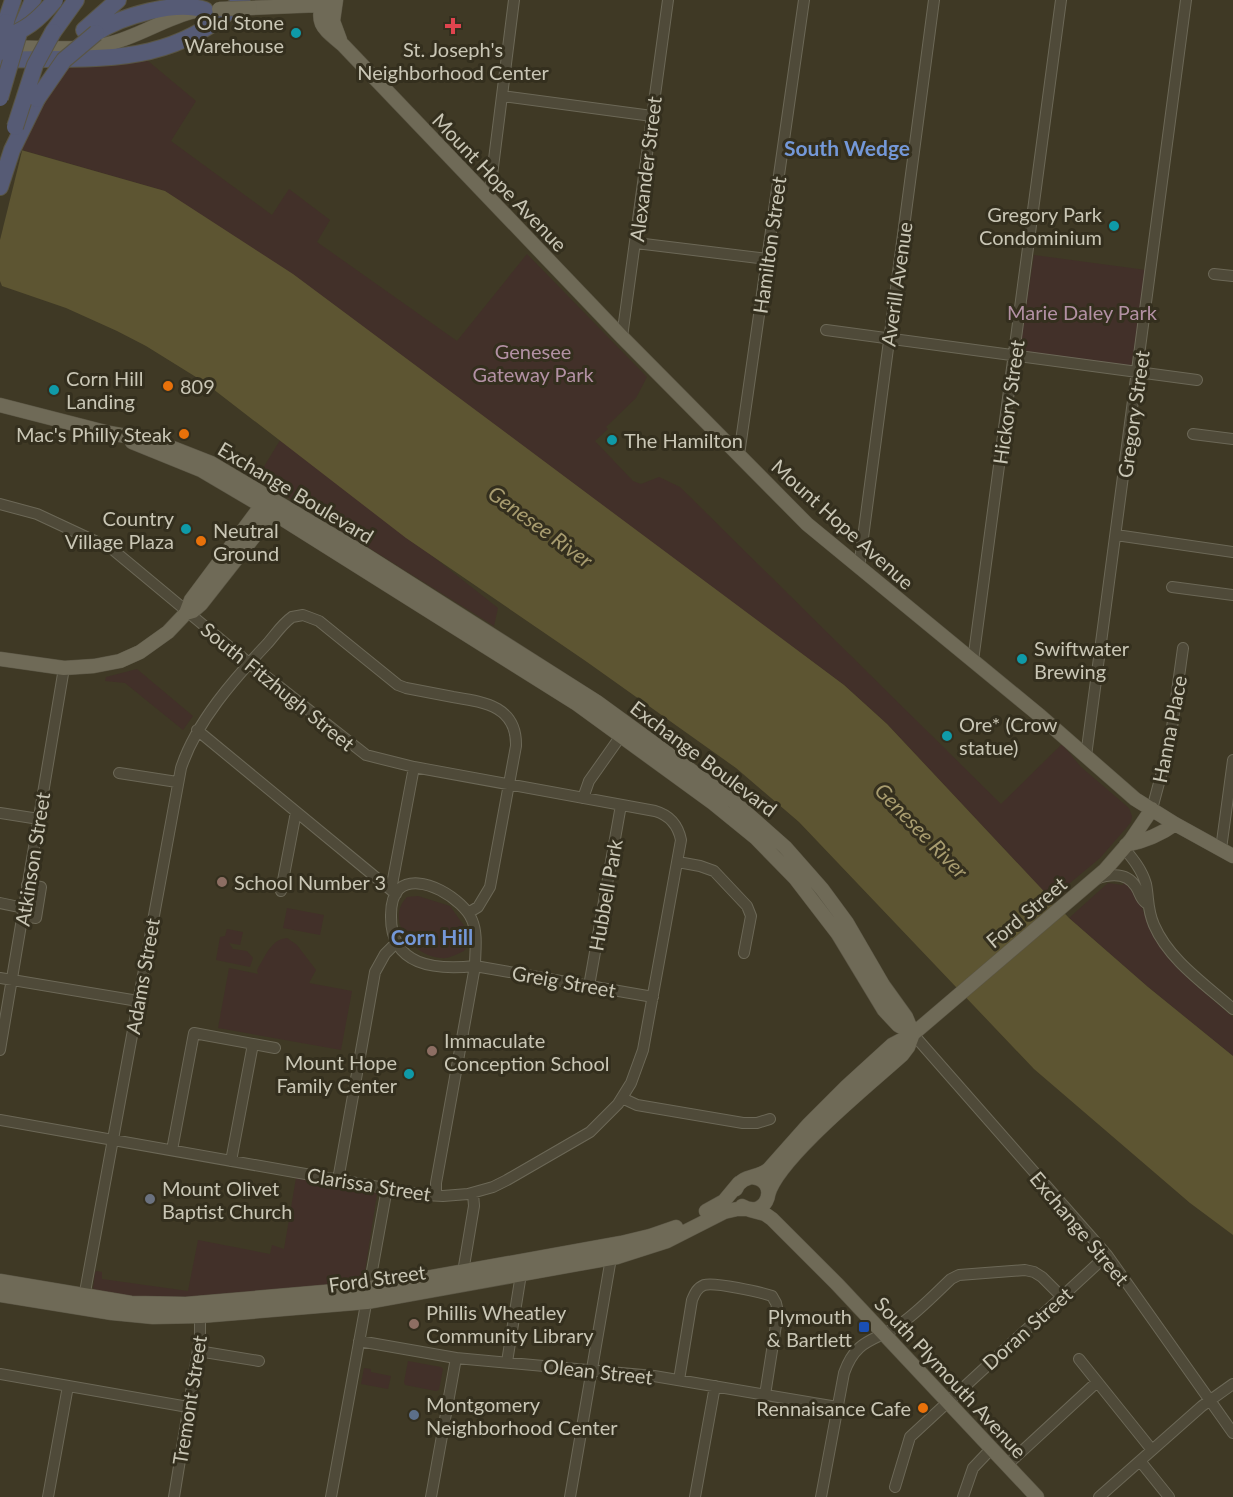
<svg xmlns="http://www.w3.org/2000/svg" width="1233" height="1497" viewBox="0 0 1233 1497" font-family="Lato,sans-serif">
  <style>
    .green { fill: #423029 }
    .water { fill: #5d5532 }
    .pier { fill: #3f3925 }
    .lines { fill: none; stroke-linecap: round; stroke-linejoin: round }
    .minor-casing { stroke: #6c6857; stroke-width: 12 }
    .major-casing { stroke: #5b5645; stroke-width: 15 }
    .highway-casing { stroke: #595544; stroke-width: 18 }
    .minor { stroke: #4f4a39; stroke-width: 10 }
    .major { stroke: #6f6a57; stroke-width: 14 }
    .highway { stroke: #565b75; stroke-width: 16 }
    .major-bridge-casing { stroke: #5b5645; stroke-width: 15; stroke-linecap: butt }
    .highway-bridge-casing { stroke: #595544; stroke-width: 18; stroke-linecap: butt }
    .major-bridge { stroke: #6f6a57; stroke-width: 14 }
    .highway-bridge { stroke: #565b75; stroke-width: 16 }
    .health-dot { fill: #e0444e; stroke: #342f1e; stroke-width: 2 }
    .culture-dot { fill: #0f9aa8; stroke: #342f1e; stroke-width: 2 }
    .food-dot { fill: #e8710a; stroke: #342f1e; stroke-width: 2 }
    .education-dot { fill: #8d6e63; stroke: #342f1e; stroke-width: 2 }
    .worship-dot { fill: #6b7280; stroke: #342f1e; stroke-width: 2 }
    .transit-dot { fill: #1a4fb4; stroke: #342f1e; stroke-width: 2 }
    .service-dot { fill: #5c6f8a; stroke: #342f1e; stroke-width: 2 }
    .labels { text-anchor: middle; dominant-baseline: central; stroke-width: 6; stroke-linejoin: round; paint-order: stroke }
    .poi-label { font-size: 20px; fill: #c9c6b5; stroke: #342f1e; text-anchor: start }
    .street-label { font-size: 20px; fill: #c9c6b5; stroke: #342f1e }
    .park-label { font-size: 20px; fill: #b391a4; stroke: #342f1e }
    .neighbourhood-label { font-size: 21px; font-weight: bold; fill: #7498d8; stroke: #342f1e }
    .water-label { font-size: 21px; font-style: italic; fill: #a89c6f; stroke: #342f1e }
  </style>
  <rect width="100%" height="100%" fill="#3f3925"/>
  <!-- green -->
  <path class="green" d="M148,61L196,101L171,141L272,215L289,189L330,220L317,242L457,341L527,254L647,377L636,398L606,427L608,429L595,441L633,481L641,484L659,477L680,487L1001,804L1062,744L1081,767L1129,808L1132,816L1131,822L1127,827L1100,858L1051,899L887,724L844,685L749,615L165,191L22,150L27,128L64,67Z
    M1034,255L1146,270L1131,368L1019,353Z
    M282,437L498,608L494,626L257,478Z
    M137,669L193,716L183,730L125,683L105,681L106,677Z
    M1124,880C1143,896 1145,925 1159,945C1175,970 1210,997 1233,1017V1056L1148,987L1069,918L1108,883L1123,885Z
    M418,896L450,906L467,930L469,943L464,951C457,954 449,959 441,958C414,957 384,920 407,897Z
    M287,908L324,915L320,935L283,928Z
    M227,929L243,932L240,945L229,943L233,949L247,951L253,958L250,967L216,960L220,937L225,936Z
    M287,938L297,945L316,970L309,983L352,991L341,1050L218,1028L229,968L258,974L257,970C265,957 271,939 287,938Z
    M296,1178L374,1192L377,1194L364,1278L362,1282L187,1299L140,1300L94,1290L93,1288L95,1272L97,1271L102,1272V1279L188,1291L198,1240L270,1254L272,1245L284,1249Z
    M408,1361L441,1367L443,1369L439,1390L436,1391L405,1385L404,1382Z
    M364,1368L371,1369V1372L391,1376L388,1389L361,1384Z"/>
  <!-- water -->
  <path class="water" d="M0,144L165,191L293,274L844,685L887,724L1069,918L1148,987L1233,1056V1235L1190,1203L1034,1069L799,822L736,768L587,662L406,538L204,382L146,346L117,331L66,308L2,286L0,281Z"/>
  <!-- pier -->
  <path class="pier" d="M0,141L23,147L0,240Z"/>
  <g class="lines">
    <defs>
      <path id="minor" d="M502,96L652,116
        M489,199L514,0
        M636,243L767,259
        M1214,274L1233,276
        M826,330L1197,380
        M622,337L668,0
        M1193,434L1233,439
        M739,455L804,0
        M0,504L37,514L112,549L249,663L366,755L414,767L655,811C669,815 678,825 681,840L643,1050L631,1083L618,1104L590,1132L507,1180L493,1187L468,1194L443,1196L424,1195L0,1120
        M1116,535L1233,552
        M859,568L934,0
        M1172,587L1233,595
        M973,661L1061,0
        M197,730L396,894
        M1086,756L1186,0
        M119,773L177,782
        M583,798L589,781L625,730
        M1152,809L1170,742L1183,648
        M0,813L39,819
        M1124,848C1133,859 1142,870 1146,884C1149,899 1147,909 1154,925C1169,960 1205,984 1233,1009
        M1221,849L1233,760
        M678,862L700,866L714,871L747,906L751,916L744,953
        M1096,879C1110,874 1127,872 1136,887C1140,893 1140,899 1146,903
        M391,890L414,767
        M281,891L296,812
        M0,903L24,908
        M23,916L36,918L41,887L27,885
        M0,978L138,1001
        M589,986L621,805
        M913,1034L1107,1255L1233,1433
        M0,1050L64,668
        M622,1098L637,1105L743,1123H757L770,1119
        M172,1150L194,1033L275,1048
        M231,1161L253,1044
        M338,1180L375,972L385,954L397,942
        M436,1196V1183L475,966C475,952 478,934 472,920C464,900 420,871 399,889C393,895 391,906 391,915C390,967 436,970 475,966L653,997
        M463,1272L474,1206L473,1193
        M83,1303L181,768C196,722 234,679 267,644C275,635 282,624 292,617L303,615L319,621L398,685L406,688C422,691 438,694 453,697C484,702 517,706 516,746L490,887L478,907L468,913
        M359,1341L456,1358L654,1376L837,1407
        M198,1351L259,1361
        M1079,1359L1152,1450
        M507,1362L521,1274
        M0,1374L188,1407
        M679,1380L692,1300C695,1293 697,1288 704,1285C715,1282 760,1292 772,1296L776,1303L778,1312L765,1395
        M1140,1461L1169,1497
        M1007,1465L1097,1382
        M895,1487L910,1437L1107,1255
        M48,1497L68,1386
        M174,1497L200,1337V1311
        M331,1497L387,1188
        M431,1497L456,1358
        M570,1497L611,1258
        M695,1497L715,1386
        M821,1497L844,1373C857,1336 877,1342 902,1323C920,1310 935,1294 951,1279L959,1275L1025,1270L1034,1272L1042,1277L1061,1296
        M963,1497L973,1468L991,1449
        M1099,1497L1202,1406L1233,1384"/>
      <path id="major" d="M323,0C315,26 325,29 343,45L622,337L807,524L1039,715L1135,799L1175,824L1233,856
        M336,0L333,21L340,40
        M250,8L321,5L335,0
        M5,48C37,46 78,52 108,44C138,37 165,18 195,11
        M0,405L109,433L155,441L211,463L361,552L597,702L733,801L785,847L822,889L847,923L883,985L906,1017L913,1034
        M132,442L201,470L262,506L577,704L713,803L756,838L795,878L838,934L884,1010L898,1025L913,1034
        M186,613L193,611L201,604L278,506
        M0,659L64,668L94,666L120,661L140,652L168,632L186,613L191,600L267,498
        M1126,845C1145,841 1160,835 1175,824
        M736,1189C742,1174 758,1179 769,1169L809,1124L846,1087L892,1045L913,1034L1105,870L1131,840L1152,809
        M768,1195C777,1159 871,1083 902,1055L908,1047L913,1034
        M742,1206C768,1221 781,1179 751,1177
        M750,1210L765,1214L772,1219L837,1284L1037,1497
        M706,1211L724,1201L739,1183
        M0,1281L131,1303L186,1304L370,1288L621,1243L650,1236L676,1227
        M0,1295L112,1313L153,1317L201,1316L367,1302L617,1257L667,1241L724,1212L737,1209H749"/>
      <path id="highway" d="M84,30L118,0
        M53,32L76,0
        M2,33L13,0
        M19,33L33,0
        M96,33C121,16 176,0 205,10
        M0,60C93,56 168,71 242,0
        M0,187L12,150L37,99"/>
    </defs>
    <!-- minor casing -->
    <use href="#minor" class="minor-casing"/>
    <!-- major casing -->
    <use href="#major" class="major-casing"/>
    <!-- highway casing -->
    <use href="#highway" class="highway-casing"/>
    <!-- minor -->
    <use href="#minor" class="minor"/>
    <!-- major -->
    <use href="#major" class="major"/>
    <!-- highway -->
    <use href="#highway" class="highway"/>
    <defs>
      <path id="major-bridge" d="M219,9L250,8"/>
      <path id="highway-bridge" d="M0,38C25,32 39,19 55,0
        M0,52L6,22
        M0,98L19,33
        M37,99L64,60L96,33
        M15,127L35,65L53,32"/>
    </defs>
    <!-- major-bridge casing -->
    <use href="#major-bridge" class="major-bridge-casing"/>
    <!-- highway-bridge casing -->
    <use href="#highway-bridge" class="highway-bridge-casing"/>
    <!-- major-bridge -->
    <use href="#major-bridge" class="major-bridge"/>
    <!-- highway-bridge -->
    <use href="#highway-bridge" class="highway-bridge"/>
  </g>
  <!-- markers -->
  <path class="health-dot" d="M450 17h6v6h6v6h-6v6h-6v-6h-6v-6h6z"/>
  <g class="culture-dot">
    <circle cx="296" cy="33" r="6"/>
    <circle cx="1114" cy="226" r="6"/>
    <circle cx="54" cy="390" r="6"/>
    <circle cx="612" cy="440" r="6"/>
    <circle cx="186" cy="529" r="6"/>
    <circle cx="1022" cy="659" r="6"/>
    <circle cx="947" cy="736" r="6"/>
    <circle cx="409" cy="1074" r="6"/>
  </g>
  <g class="food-dot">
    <circle cx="168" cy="386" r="6"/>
    <circle cx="184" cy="434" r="6"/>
    <circle cx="201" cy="541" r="6"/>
    <circle cx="923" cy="1408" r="6"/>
  </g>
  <g class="education-dot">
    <circle cx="222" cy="882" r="6"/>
    <circle cx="432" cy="1051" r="6"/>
    <circle cx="414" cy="1324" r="6"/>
  </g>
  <circle class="worship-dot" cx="150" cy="1199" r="6"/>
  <rect class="transit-dot" x="858" y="1321" width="12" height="12" rx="3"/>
  <circle class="service-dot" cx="414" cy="1415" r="6"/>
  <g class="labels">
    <!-- poi labels -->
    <g class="poi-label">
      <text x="284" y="22" text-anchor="end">Old Stone<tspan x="284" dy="23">Warehouse</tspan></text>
      <text x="453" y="49" text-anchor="middle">St. Joseph's<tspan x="453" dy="23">Neighborhood Center</tspan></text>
      <text x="1102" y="214" text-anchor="end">Gregory Park<tspan x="1102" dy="23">Condominium</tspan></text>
      <text x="66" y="378">Corn Hill<tspan x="66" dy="23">Landing</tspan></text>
      <text x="180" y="386">809</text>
      <text x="172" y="434" text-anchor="end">Mac's Philly Steak</text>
      <text x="624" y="440">The Hamilton</text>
      <text x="174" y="518" text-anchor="end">Country<tspan x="174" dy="23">Village Plaza</tspan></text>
      <text x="213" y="530">Neutral<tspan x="213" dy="23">Ground</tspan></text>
      <text x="1034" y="648">Swiftwater<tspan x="1034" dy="23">Brewing</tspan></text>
      <text x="959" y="724">Ore* (Crow<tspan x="959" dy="23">statue)</tspan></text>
      <text x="234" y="882">School Number 3</text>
      <text x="444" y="1040">Immaculate<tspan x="444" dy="23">Conception School</tspan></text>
      <text x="397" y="1062" text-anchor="end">Mount Hope<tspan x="397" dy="23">Family Center</tspan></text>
      <text x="162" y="1188">Mount Olivet<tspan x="162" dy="23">Baptist Church</tspan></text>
      <text x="426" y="1312">Phillis Wheatley<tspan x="426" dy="23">Community Library</tspan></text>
      <text x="852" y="1316" text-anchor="end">Plymouth<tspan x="852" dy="23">&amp; Bartlett</tspan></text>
      <text x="426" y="1404">Montgomery<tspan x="426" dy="23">Neighborhood Center</tspan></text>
      <text x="911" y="1408" text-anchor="end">Rennaisance Cafe</text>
    </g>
    <!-- street labels -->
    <g class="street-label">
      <text transform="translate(645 169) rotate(-83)">Alexander Street</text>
      <text transform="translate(500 182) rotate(46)">Mount Hope Avenue</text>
      <text transform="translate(769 245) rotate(-82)">Hamilton Street</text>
      <text transform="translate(896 284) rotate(-82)">Averill Avenue</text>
      <text transform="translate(1008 402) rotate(-82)">Hickory Street</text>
      <text transform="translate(1133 414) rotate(-82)">Gregory Street</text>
      <text transform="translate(296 492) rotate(31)">Exchange Boulevard</text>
      <text transform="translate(843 524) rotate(42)">Mount Hope Avenue</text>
      <text transform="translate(278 686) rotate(39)">South Fitzhugh Street</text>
      <text transform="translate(1169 729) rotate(-79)">Hanna Place</text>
      <text transform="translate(704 758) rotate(37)">Exchange Boulevard</text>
      <text transform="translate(32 859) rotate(-81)">Atkinson Street</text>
      <text transform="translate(605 895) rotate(-80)">Hubbell Park</text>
      <text transform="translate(1026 912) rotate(-40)">Ford Street</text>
      <text transform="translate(142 976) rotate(-80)">Adams Street</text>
      <text transform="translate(564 981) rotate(10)">Greig Street</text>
      <text transform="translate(369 1184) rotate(9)">Clarissa Street</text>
      <text transform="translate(1080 1228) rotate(50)">Exchange Street</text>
      <text transform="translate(377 1278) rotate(-8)">Ford Street</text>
      <text transform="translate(1027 1328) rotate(-42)">Doran Street</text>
      <text transform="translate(598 1371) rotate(6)">Olean Street</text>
      <text transform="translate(951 1377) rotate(47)">South Plymouth Avenue</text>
      <text transform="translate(189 1400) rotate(-81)">Tremont Street</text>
    </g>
    <!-- park labels -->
    <g class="park-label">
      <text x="1082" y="312">Marie Daley Park</text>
      <text x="533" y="351">Genesee<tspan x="533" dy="23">Gateway Park</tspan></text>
    </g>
    <!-- neighbourhood labels -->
    <g class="neighbourhood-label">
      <text x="847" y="147">South Wedge</text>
      <text x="432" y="936">Corn Hill</text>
    </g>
    <!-- water labels -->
    <g class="water-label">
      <text transform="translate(541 526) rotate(36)">Genesee River</text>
      <text transform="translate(922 830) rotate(46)">Genesee River</text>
    </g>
  </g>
</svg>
